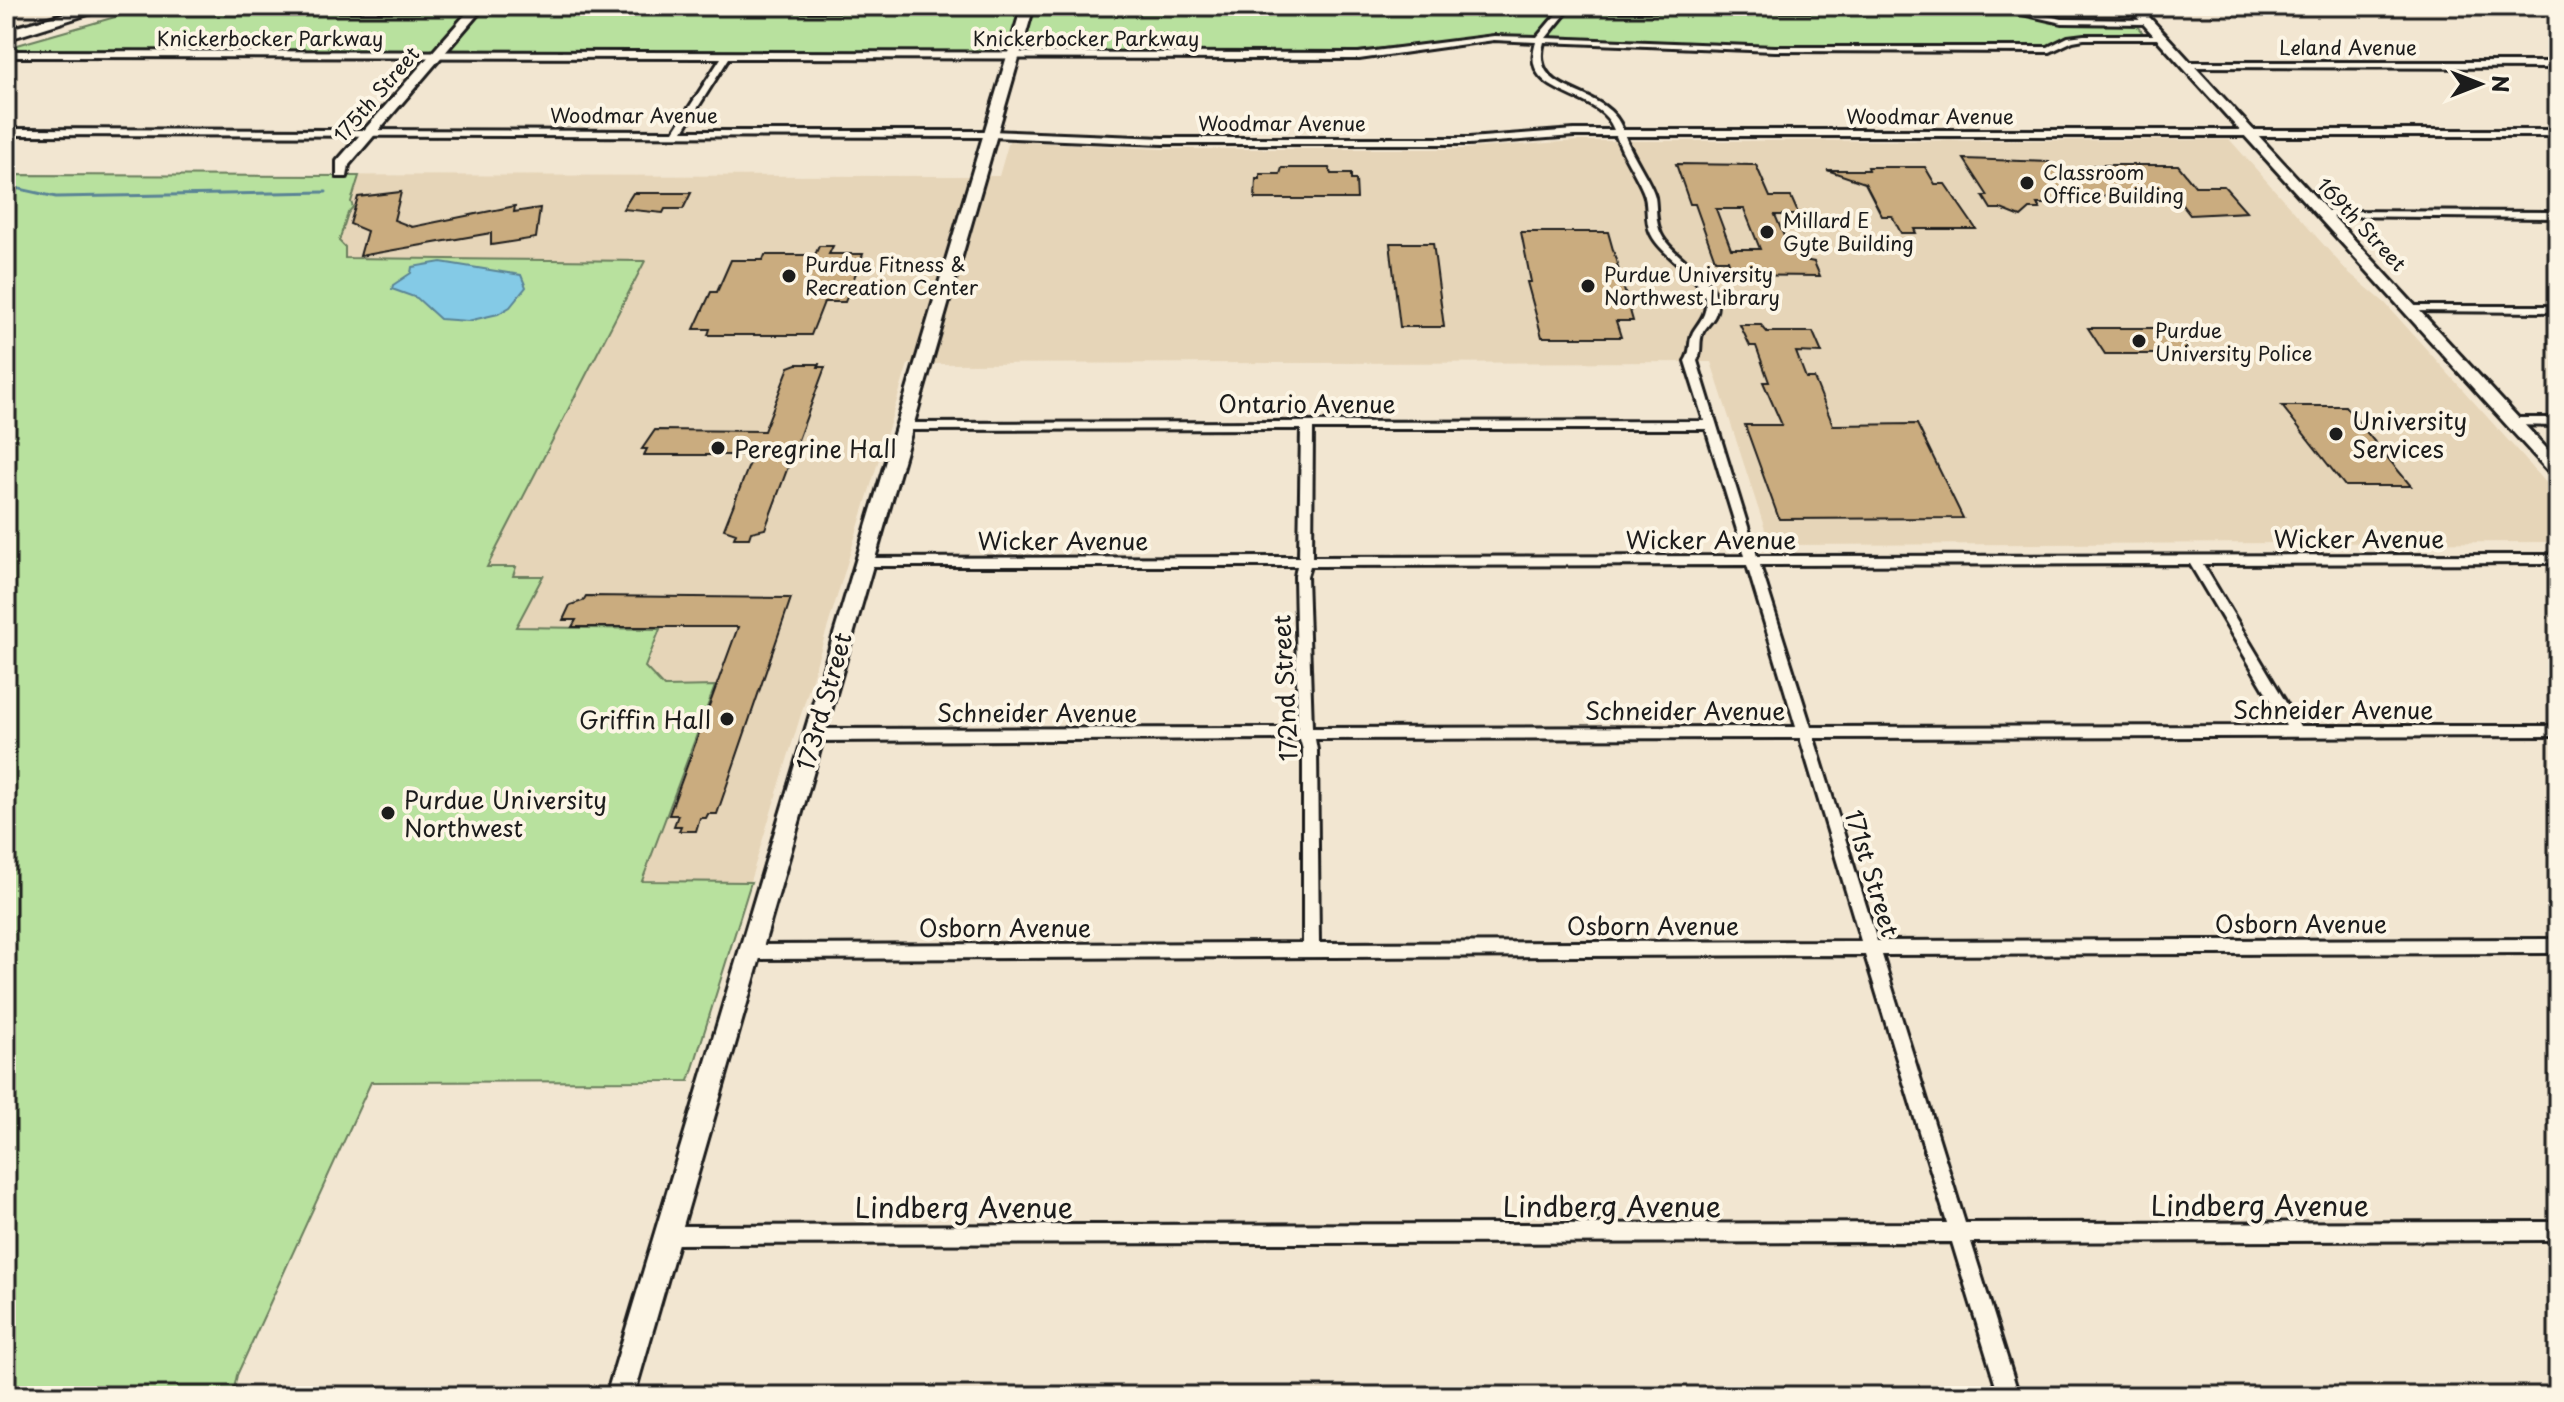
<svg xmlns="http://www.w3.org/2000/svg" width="2564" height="1402" viewBox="0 0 2564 1402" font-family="'Playpen Sans',sans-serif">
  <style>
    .built { fill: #e6d5b8 }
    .green { fill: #b8e19e; stroke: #6a7e5d; stroke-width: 2 }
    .water { fill: #84cae6; stroke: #5a8495; stroke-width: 2 }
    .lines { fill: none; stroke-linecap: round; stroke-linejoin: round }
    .stream { stroke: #5a8495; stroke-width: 3 }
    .building { fill: #caac7f; stroke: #1c1c1c; stroke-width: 2; fill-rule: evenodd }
    .street-casing { stroke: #1c1c1c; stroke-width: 6 }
    .secondary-casing { stroke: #1c1c1c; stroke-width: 6 }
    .highway-casing { stroke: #1c1c1c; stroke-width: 6 }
    .street { fill: #fcf5e5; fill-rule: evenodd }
    .secondary { fill: #fcf5e5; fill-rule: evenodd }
    .highway { fill: #fcf5e5; fill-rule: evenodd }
    .poi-dot { fill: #1c1c1c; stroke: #fcf5e5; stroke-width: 3 }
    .labels { text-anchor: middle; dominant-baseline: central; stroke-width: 8; stroke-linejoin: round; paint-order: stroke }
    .far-street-label { font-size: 20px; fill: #1c1c1c; stroke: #fcf5e5 }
    .far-poi-label { font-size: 20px; fill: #1c1c1c; stroke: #fcf5e5; text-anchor: start }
    .street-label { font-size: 24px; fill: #1c1c1c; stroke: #fcf5e5 }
    .poi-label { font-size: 24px; fill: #1c1c1c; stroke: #fcf5e5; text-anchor: start }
    .near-street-label { font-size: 28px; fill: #1c1c1c; stroke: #fcf5e5 }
  </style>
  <rect width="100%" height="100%" fill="#f2e6d1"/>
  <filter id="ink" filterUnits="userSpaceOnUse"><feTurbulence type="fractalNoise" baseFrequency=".0125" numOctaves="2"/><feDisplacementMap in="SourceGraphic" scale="16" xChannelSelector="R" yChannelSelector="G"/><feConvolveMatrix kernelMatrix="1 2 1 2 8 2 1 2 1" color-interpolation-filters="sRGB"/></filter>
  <g filter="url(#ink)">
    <!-- built -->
    <path class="built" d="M2230,140L2347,271L2385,303L2558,496V542L1770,545L1711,362L908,364L689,1081L371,1082L227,1396H6V175L999,176L1009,141L1163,149H1461L1576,141Z"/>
    <!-- green -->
    <path class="green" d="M153,11H2010L2061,23H2134L2145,35L2073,36L2040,48H1752L1499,35L1331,54L8,51L14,46L122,15Z
      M6,175L359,176L351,202L353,207L348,213L339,241L345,247V258L645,261L487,567H516L513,576H543L516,627L660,629L645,667L664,687L715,686L642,881L751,882L689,1081L371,1082L237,1375L234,1389L228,1396H6Z"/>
    <!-- water -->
    <path class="water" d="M441,262L521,275L526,287L510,307L498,314L468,321L440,319L417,298L392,289L393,285L411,273L412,267Z"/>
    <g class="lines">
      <!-- stream -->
      <path class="stream" d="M6,186L56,197L326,192"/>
    </g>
    <!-- building -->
    <path class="building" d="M1964,159L2049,162L2053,166H2059L2065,174H2100L2094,165H2178L2195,186H2224L2247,212L2190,215L2175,196H2096L2101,204H2037L2040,209H2030L2021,217L2001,209H1991L1983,196H1988Z
      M1676,164L1756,165L1770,197H1791L1799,215H1775L1792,255H1802L1804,260L1814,262L1820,276L1733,275L1728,260H1715L1695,204H1690ZM1716,209H1744L1760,249H1731Z
      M1868,167H1925L1935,184H1945L1976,229H1914L1916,233H1901L1892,216H1882L1865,183L1827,170H1869Z
      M1282,168H1329L1331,174H1351V180H1356L1357,199H1255L1256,179H1260V174H1280Z
      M401,192L394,220L412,227L515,206L514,212L540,208L536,238L491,245V233L360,256L367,231L350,224L358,197Z
      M633,193H691L683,209H665L663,213L623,209Z
      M1521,232H1608L1633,321H1616L1621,337H1542L1527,282H1531Z
      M1390,243H1433L1444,327H1400Z
      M819,246H833L829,254H863L845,302H824L811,335H708L710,329H694L711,292H717L731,260H763L765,255H815Z
      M1740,325H1761L1767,332H1813L1822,353L1796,352L1806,378H1814L1833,425L1917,424L1963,518L1779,519L1745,425H1782L1763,382H1769L1756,346H1750Z
      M2088,328H2172L2192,354H2105Z
      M797,364H819L818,367H825L765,529L751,532L749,538H734L736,533L724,529L753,455H644L647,449H642L655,430L764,431L789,367Z
      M2282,406H2345L2411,486H2345Z
      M586,596L791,598L717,814H708L706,818H700L696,831H679L681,826H674L678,815H669L738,627H572L576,620H563L570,605L583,601Z"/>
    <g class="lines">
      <defs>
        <path id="street" d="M137,7H2009L2062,19L2147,20L2151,22L2147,24L2062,23L2009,11H1568L1546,38L1775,47H2048L2068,37L2084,35H2162L2166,37L2162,39H2084L2073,41L2050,52L1775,51L1544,42C1528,98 1607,83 1623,130H2558V136H1625C1631,154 1652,183 1655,197C1657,210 1655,221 1661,234C1674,261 1731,282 1714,317C1711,322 1706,327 1703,332C1698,342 1703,351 1697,361L1757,556L2558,555V563L2203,564L2300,726H2558V736L1814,738L1877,941L2558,939V953L1882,955L1965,1223L2558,1222V1240L1971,1242L2019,1396H1999L1952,1242L667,1244L660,1242L658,1235L660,1228L667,1226L1947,1223L1865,955L749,959L743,957L741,952L743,947L749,945L1303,943V750L1300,739L813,741L808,739L806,735L808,731L813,729L1298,728L1295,576L1297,566H863L857,562L863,558L1299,557L1301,429L904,430L898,426L900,423L1704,421L1685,361C1692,351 1688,342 1693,332C1697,325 1703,319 1705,311C1713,280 1664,261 1651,234C1644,219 1649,204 1643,191C1635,172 1623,156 1616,136H1574L1469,144H1163L991,137L6,135V129L674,131L721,58L6,57V51L1359,53L1494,36L1537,37L1559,11H134L133,9ZM1494,40L1536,42C1518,100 1600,88 1614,130H1574L1469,138H1163L991,131H683L729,58L1359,59ZM1313,429H1706L1745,556L1312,557ZM2190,564L2286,726L1811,727L1760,565ZM1747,565L1796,727L1312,728L1307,576L1310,566ZM1800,738L1861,941L1319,943L1317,750L1315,739Z
          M2186,62H2558V68L2183,67L2182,65Z
          M2323,211L2558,212V218L2320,216V212Z
          M2410,306H2558V312L2406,311L2405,309Z
          M2513,418H2558V426L2509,425V419Z"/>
        <path id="secondary" d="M473,6H485L349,165L347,177H337V161Z
          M1022,6H1034L634,1396H606Z
          M2127,6H2139L2558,461V477L2552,475Z"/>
        <path id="highway" d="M91,6H114L6,40V30Z"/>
      </defs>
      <!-- street casing -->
      <use href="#street" class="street-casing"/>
      <!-- secondary casing -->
      <use href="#secondary" class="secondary-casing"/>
      <!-- highway casing -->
      <use href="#highway" class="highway-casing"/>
      <!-- street -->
      <use href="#street" class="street"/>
      <!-- secondary -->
      <use href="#secondary" class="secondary"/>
      <!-- highway -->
      <use href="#highway" class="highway"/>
    </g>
  </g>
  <!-- markers -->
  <g class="poi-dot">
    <circle cx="2027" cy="183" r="8"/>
    <circle cx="1767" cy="232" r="8"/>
    <circle cx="789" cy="276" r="8"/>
    <circle cx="1588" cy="286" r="8"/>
    <circle cx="2139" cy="341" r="8"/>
    <circle cx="2336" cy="434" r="8"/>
    <circle cx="718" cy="448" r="8"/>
    <circle cx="727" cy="719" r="8"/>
    <circle cx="388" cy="813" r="8"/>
  </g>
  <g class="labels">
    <!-- far-street labels -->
    <g class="far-street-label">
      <text x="270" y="38">Knickerbocker Parkway</text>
      <text x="1086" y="38">Knickerbocker Parkway</text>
      <text x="2348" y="47">Leland Avenue</text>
      <text transform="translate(376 94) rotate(-49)">175th Street</text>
      <text x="634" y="115">Woodmar Avenue</text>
      <text x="1930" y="116">Woodmar Avenue</text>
      <text x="1282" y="123">Woodmar Avenue</text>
      <text transform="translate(2362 224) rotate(47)">169th Street</text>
    </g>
    <!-- far-poi labels -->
    <g class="far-poi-label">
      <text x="2043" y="172">Classroom<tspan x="2043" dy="23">Office Building</tspan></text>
      <text x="1783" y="220">Millard E<tspan x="1783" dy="23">Gyte Building</tspan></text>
      <text x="805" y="264">Purdue Fitness &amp;<tspan x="805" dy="23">Recreation Center</tspan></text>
      <text x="1604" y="274">Purdue University<tspan x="1604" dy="23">Northwest Library</tspan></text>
      <text x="2155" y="330">Purdue<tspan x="2155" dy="23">University Police</tspan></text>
    </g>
    <!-- street labels -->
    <g class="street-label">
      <text x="1307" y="403">Ontario Avenue</text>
      <text x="2359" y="538">Wicker Avenue</text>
      <text x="1711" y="539">Wicker Avenue</text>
      <text x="1063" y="540">Wicker Avenue</text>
      <text transform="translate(1284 688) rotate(-93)">172nd Street</text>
      <text transform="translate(823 701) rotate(-74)">173rd Street</text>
      <text x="2333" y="709">Schneider Avenue</text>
      <text x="1685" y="710">Schneider Avenue</text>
      <text x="1037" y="712">Schneider Avenue</text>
      <text transform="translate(1873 873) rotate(73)">171st Street</text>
      <text x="2301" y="923">Osborn Avenue</text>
      <text x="1653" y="925">Osborn Avenue</text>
      <text x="1005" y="927">Osborn Avenue</text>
    </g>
    <!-- poi labels -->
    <g class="poi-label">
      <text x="2352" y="420">University<tspan x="2352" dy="28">Services</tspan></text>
      <text x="734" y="448">Peregrine Hall</text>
      <text x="711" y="719" text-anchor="end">Griffin Hall</text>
      <text x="404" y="799">Purdue University<tspan x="404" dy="28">Northwest</tspan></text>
    </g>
    <!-- near-street labels -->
    <g class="near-street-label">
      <text x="2260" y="1204">Lindberg Avenue</text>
      <text x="1612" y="1205">Lindberg Avenue</text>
      <text x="964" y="1206">Lindberg Avenue</text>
    </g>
  </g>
  <!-- margin -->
  <rect width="2564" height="1402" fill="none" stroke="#fcf5e5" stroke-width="32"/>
  <rect x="16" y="16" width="2532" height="1370" fill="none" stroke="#1c1c1c" stroke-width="3" filter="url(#ink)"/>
  <!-- north arrow -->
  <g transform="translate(2480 84) rotate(90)" stroke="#fcf5e5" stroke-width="6" paint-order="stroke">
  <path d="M0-6L14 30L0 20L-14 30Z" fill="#1c1c1c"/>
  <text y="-12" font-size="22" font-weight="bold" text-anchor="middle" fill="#1c1c1c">N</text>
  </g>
</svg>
